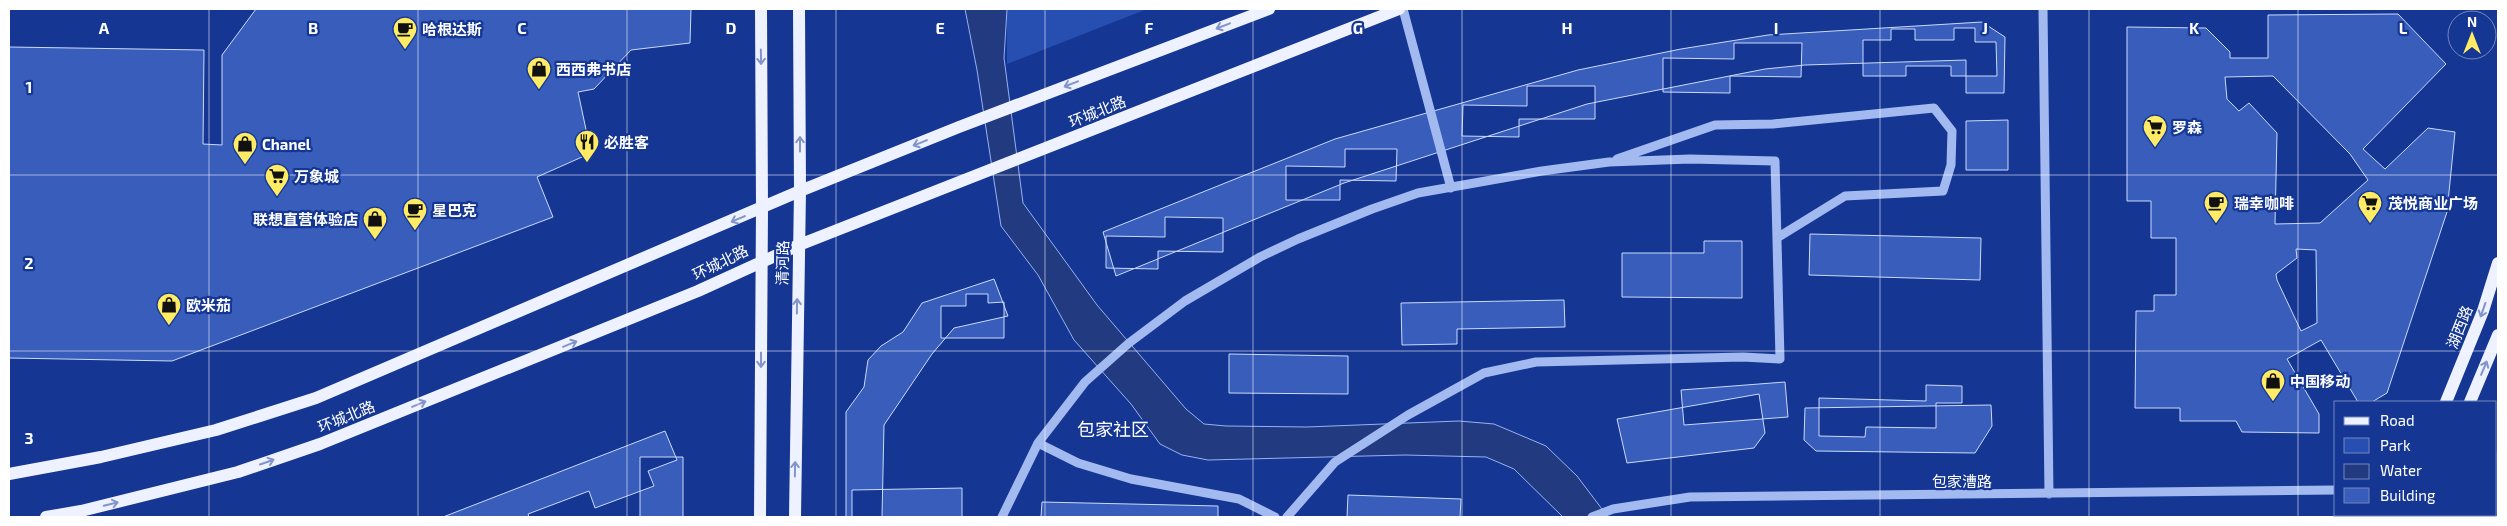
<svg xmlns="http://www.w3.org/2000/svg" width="2507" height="526" viewBox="0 0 2507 526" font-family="'Exo 2','Noto Sans SC',sans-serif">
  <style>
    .green { fill: #274fb2 }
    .water { fill: #213a80; stroke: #96b2f4 }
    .building { fill: #395dba; stroke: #cbd9fc; fill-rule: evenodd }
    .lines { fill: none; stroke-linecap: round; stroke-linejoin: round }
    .minor { stroke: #a3baf1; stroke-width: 9 }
    .major { stroke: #eef1ff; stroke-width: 12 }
    .oneway { stroke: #8294c9 }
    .grid { fill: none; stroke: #fff; stroke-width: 1; stroke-opacity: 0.55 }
    .labels { text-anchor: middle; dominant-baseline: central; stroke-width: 4.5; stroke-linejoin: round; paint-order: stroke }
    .poi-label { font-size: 15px; font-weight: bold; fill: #fff; stroke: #153793; text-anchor: start }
    .street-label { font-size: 15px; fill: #fff; stroke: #153793 }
    .quarter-label { font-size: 18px; fill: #fff; stroke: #153793 }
    .grid-label { font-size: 16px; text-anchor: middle; font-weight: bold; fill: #fff; stroke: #153793; stroke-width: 4.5; stroke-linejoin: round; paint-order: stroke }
  </style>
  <rect width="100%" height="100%" fill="#153793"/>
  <!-- green -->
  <path class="green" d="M1012,9H1147L1007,64V10Z
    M2498,449V517H2456L2457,515H2496V453Z"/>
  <!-- water -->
  <path class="water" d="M965,9H1007L1004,58L1023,203L1097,305L1186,409L1204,424L1226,426L1307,427L1459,421L1494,424L1546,446L1577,476L1608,517H1563L1514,469L1486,457L1405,455L1208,460L1182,455L1160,444L1131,404L1074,340L1038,275L1001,226L977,70Z"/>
  <!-- building -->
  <path class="building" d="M256,9H691L690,43L631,50L594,89L578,92L591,153L537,177L553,217L172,361L9,358V47L204,50L203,144L222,145V55Z
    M2398,14L2446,64L2363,149L2385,169L2428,128L2455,132L2447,212L2387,393L2372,402H2358L2321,340L2287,359L2319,414V433L2242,432L2236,421H2180V408H2135L2136,311H2154V295H2176V238H2151V201H2127V27L2206,28L2230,52V58H2268V15ZM2273,76L2350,154L2368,180L2320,223L2275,224L2277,133L2249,103L2239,111L2227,99L2225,77ZM2296,249L2316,250L2317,323L2301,331L2277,280L2276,274L2297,258Z
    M1982,22L2005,37L2004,93H1966V60L1805,65L1765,69L1587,104L1344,183L1116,276L1103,232L1335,139L1578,70L1681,49L1768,35Z
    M1954,28H1975V42H1996L1997,76H1951V66H1906V76H1863V40H1891V29H1915V40H1954Z
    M1734,43H1802L1801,77L1730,76V93L1663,92V58L1734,59Z
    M1527,86H1595V119H1519V137L1462,136L1463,105L1527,106Z
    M2008,120V170H1966V121Z
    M1345,149H1397L1396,181L1340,180V200H1286V166L1345,167Z
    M1165,217L1223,218V252L1158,251V269L1106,268V236L1165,237Z
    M1810,234L1981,238L1980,280L1809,275Z
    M1704,241H1742V298L1622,297V253H1704Z
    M994,279L1008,316L954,328L932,354L884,425L882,517H846V412L864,387L868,360L881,346L903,332L922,303Z
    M966,294H988V303L1004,302V338H941V306H966Z
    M1564,300L1565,327L1457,329V344L1402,345L1401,303Z
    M1229,354L1348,356V394L1229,393Z
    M1785,382L1788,417L1684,425L1681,390Z
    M1926,385L1962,386V403H1936V428L1866,427L1865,437L1819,436V398L1926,401Z
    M1759,394L1765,433L1754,448L1627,463L1617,419Z
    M1991,405L1992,426L1975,453L1816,451L1804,440L1805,408Z
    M665,431L677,460L648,471L654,486L595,508L589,491L528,514L529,517H443Z
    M640,457H683V517H640Z
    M962,488V517H852V490Z
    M1348,495L1461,499L1460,517H1347Z
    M1042,502L1218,506V517H1041Z"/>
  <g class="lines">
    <!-- minor -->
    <path class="minor" d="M1403,9L1451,188
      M2043,9L2049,494
      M1617,159L1715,125L1773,124L1934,108L1952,131L1951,165L1943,191L1845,196L1777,238
      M1038,443L1078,463L1131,479L1239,499L1275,517
      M1002,517L1038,443L1085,382L1129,343L1185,301L1260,257L1298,239L1372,209L1418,193L1542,171L1609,162L1690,159L1775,161L1780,359L1743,357L1536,362L1484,373L1408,415L1335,462L1287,517
      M1592,517L1613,509L1690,497L2336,490"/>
    <!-- major -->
    <path class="major" d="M2446,402L2483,311L2498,263
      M2470,402L2498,335
      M9,474L101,457L216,430L316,398L800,191L959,127L1269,9
      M46,517L81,511L238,472L320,444L698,291L799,245L1399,9
      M760,517L762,209L761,9
      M795,517L800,191L799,9
      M2382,517L2383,515
      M2408,517L2410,515"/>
  </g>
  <!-- one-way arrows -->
  <defs><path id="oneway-shaft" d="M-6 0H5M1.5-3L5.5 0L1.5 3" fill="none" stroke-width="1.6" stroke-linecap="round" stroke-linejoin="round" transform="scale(1.25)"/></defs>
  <g class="oneway">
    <use href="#oneway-shaft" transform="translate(1223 26) rotate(159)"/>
    <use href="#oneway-shaft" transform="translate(761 57) rotate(89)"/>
    <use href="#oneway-shaft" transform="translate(1071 84) rotate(159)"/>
    <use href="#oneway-shaft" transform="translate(920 143) rotate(158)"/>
    <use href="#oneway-shaft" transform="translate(800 144) rotate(-90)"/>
    <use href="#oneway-shaft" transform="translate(738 219) rotate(157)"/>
    <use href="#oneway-shaft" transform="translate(797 306) rotate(-89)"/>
    <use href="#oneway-shaft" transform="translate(2483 310) rotate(109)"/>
    <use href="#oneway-shaft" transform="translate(570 344) rotate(-22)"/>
    <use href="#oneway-shaft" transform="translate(761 360) rotate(90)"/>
    <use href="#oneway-shaft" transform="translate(2484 368) rotate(-67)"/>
    <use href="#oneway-shaft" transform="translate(419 404) rotate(-22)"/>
    <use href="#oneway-shaft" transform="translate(267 462) rotate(-19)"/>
    <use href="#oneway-shaft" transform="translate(795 469) rotate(-89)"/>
    <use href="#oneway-shaft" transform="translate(111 504) rotate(-14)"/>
  </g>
  <!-- grid -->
  <path class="grid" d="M209,9V517M418,9V517M627,9V517M836,9V517M1045,9V517M1253,9V517M1462,9V517M1671,9V517M1880,9V517M2089,9V517M2298,9V517M9,175H2498M9,351H2498"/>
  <!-- icons -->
  <defs>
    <symbol id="cafe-pin" viewBox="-11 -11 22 30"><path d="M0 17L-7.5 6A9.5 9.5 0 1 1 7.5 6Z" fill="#ffec64" stroke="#153793"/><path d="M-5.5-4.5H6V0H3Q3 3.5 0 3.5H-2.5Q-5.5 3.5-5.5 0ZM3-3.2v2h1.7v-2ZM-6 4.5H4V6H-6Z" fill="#111"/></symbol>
    <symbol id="shop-pin" viewBox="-11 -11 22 30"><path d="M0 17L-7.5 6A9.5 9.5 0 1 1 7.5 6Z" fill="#ffec64" stroke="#153793"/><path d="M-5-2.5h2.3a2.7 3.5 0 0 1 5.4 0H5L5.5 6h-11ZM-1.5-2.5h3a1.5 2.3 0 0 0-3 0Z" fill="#111"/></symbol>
    <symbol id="supermarket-pin" viewBox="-11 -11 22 30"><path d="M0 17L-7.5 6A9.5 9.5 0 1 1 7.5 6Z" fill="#ffec64" stroke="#153793"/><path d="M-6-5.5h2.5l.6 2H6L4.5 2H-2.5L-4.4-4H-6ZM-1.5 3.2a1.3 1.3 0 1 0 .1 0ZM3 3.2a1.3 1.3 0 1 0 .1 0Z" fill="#111"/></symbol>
    <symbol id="restaurant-pin" viewBox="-11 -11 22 30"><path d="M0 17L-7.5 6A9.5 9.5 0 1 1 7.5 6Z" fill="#ffec64" stroke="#153793"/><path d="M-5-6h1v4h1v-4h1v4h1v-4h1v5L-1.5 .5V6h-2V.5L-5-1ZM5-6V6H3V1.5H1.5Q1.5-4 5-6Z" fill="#111"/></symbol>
  </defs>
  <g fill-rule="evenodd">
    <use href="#cafe-pin" x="391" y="15" width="28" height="38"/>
    <use href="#shop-pin" x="525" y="55" width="28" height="38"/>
    <use href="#supermarket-pin" x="2141" y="113" width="28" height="38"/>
    <use href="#restaurant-pin" x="573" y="128" width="28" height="38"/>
    <use href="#shop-pin" x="231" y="130" width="28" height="38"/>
    <use href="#supermarket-pin" x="263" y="162" width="28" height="38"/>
    <use href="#cafe-pin" x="2202" y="189" width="28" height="38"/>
    <use href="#supermarket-pin" x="2356" y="189" width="28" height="38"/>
    <use href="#cafe-pin" x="401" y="196" width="28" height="38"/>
    <use href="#shop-pin" x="361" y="205" width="28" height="38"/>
    <use href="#shop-pin" x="155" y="291" width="28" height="38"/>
    <use href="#shop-pin" x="2259" y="367" width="28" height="38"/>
  </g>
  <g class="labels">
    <!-- poi labels -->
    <g class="poi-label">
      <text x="422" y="29">哈根达斯</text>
      <text x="556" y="69">西西弗书店</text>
      <text x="2172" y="127">罗森</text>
      <text x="604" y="142">必胜客</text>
      <text x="262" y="144">Chanel</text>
      <text x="294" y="176">万象城</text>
      <text x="2234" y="203">瑞幸咖啡</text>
      <text x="2388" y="203">茂悦商业广场</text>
      <text x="432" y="210">星巴克</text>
      <text x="358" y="219" text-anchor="end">联想直营体验店</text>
      <text x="186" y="305">欧米茄</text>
      <text x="2290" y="381">中国移动</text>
    </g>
    <!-- street labels -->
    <g class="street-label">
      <text transform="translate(1097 111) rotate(-22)">环城北路</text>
      <text transform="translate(720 262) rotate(-26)">环城北路</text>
      <text transform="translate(782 263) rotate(-89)">清河路</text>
      <text transform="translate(2459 327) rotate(-68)">湖西路</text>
      <text transform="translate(346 416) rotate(-22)">环城北路</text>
      <text x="1962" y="481">包家漕路</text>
    </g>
    <!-- quarter labels -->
    <g class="quarter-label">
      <text x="1113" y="429">包家社区</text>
    </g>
  </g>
  <g class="grid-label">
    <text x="104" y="34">A</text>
    <text x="313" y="34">B</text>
    <text x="522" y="34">C</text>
    <text x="731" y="34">D</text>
    <text x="940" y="34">E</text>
    <text x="1149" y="34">F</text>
    <text x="1358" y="34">G</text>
    <text x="1567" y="34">H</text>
    <text x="1776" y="34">I</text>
    <text x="1985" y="34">J</text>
    <text x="2194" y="34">K</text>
    <text x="2403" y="34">L</text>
    <text x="29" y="93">1</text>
    <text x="29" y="269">2</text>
    <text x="29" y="444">3</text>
  </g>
  <!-- border -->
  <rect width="2507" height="526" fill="none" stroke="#ffffff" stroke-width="20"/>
  <!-- legend -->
  <rect x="2334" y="401" width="162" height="115" fill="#153793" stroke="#7387be"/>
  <rect x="2344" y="417" width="25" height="8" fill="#eef1ff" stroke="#7387be"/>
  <text x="2380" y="426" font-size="15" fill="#ffffff">Road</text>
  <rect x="2344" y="438" width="25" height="15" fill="#274fb2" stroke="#7387be"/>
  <text x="2380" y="451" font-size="15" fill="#ffffff">Park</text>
  <rect x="2344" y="464" width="25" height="15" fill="#213a80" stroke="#7387be"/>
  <text x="2380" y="476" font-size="15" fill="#ffffff">Water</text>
  <rect x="2344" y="488" width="25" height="15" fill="#395dba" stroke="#7387be"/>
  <text x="2380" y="501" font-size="15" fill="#ffffff">Building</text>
  <!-- north arrow -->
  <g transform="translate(2472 35)"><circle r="24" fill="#153793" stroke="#7387be"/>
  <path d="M0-4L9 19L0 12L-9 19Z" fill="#ffec64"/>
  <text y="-8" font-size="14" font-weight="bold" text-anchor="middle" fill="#ffffff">N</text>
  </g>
</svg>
